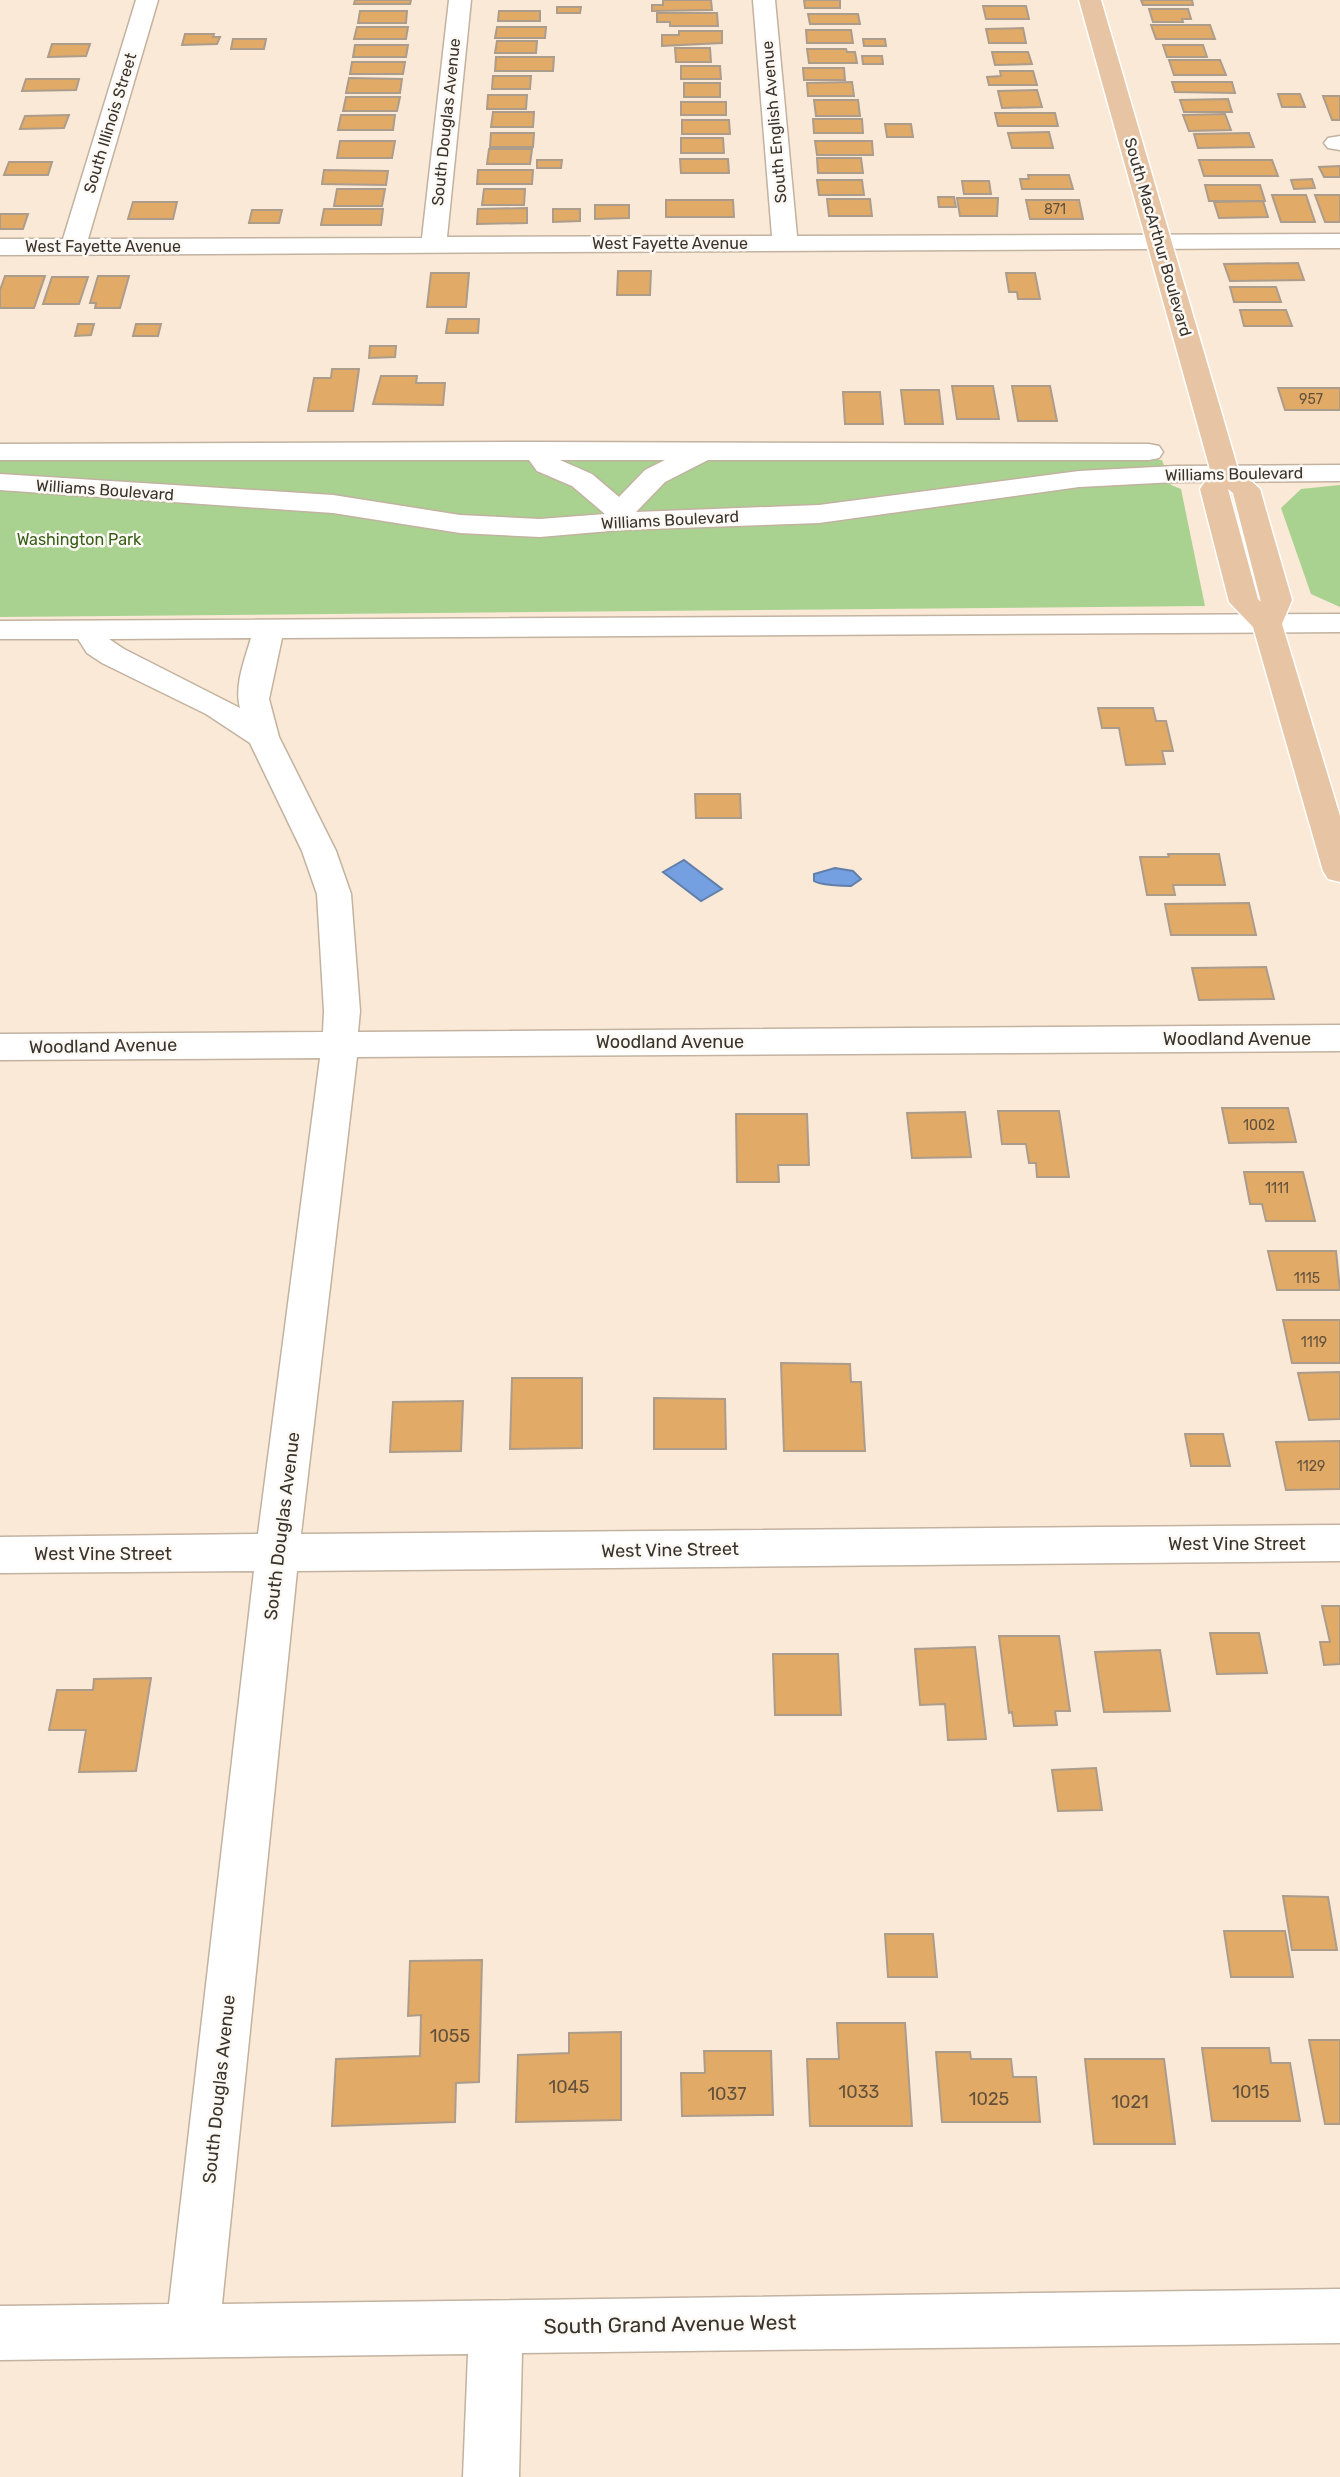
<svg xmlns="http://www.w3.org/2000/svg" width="1340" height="2477" viewBox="0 0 1340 2477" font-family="Rubik,sans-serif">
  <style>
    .green { fill: #a9d290 }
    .water { fill: #749fe0; stroke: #627faa; stroke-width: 2 }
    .building { fill: #e2aa67; stroke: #ac9c8b; stroke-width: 2 }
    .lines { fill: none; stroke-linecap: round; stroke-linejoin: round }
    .minor-casing { stroke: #c2b2a0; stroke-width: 3 }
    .major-casing { stroke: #fff; stroke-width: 3 }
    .minor { fill: #fff; fill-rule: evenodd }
    .major { fill: #e7c5a4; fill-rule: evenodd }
    .labels { text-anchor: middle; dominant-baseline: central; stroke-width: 5; stroke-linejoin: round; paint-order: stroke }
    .number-label { font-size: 14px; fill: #63513b }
    .far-street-label { font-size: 16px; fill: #39332c; stroke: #fcf9f5 }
    .far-park-label { font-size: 16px; fill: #375f18; stroke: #fcf9f5 }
    .street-label { font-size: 18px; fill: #39332c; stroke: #fcf9f5 }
    .near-number-label { font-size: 18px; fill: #63513b }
    .near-street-label { font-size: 21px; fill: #39332c; stroke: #fcf9f5 }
  </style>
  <rect width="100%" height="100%" fill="#fae9d6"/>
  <!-- green -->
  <path class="green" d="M1162,460L1171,485L1181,489L1205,606L0,617V461Z
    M1340,485V607L1311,594L1281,508L1301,489Z"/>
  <!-- water -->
  <path class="water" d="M684,860L722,889L701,901L663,872Z
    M835,868L853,871L861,879L851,886C842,886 820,885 814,881V874Z"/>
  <!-- building -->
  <path class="building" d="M355,0H411L410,4H354Z
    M663,0H711L712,10L652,11V5H663Z
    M804,0H840V8H805Z
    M1141,0H1192L1193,5H1143Z
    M983,6H1026L1029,19H986Z
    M557,7H581L580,13H557Z
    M1149,9H1188L1191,19H1182L1183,22H1153Z
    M360,11H407L406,23H358Z
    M499,11H540V21H498Z
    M657,13H717L718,26H670V22H657Z
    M808,14H858L860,24H810Z
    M1151,25H1210L1215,39H1156Z
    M357,27H408L406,39H354Z
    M497,27H546L545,38H495Z
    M1023,28L1026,43H989L986,29Z
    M806,30H851L853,43H807Z
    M679,31H722V43L662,46V35H679Z
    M185,34H214L213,37H220L217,44L182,45Z
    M233,39H266L264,49H231Z
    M863,39H885L886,46H864Z
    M497,41H537L536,53H495Z
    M52,44H90L86,56L48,57Z
    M355,45H408L406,57H353Z
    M1163,45H1203L1207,57H1167Z
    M675,48H710L711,62H676Z
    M807,49H846L847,52H855L857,63H809Z
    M992,52H1028L1032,64L995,65Z
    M862,56H882L883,64H863Z
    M496,57H554L553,71H495Z
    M1169,60H1220L1226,75H1174Z
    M352,62H405L403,74H350Z
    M681,66H720L721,79H681Z
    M803,68H844L845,80H804Z
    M1000,71H1033L1037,85H989L987,77L1001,76Z
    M493,76H531L530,89H492Z
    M349,78L402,79L400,93H346Z
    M26,79H79L76,90L22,91Z
    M852,82L854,96H808L807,83Z
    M1172,82H1232L1235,93L1175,92Z
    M684,83H720V97H684Z
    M1037,90L1042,107L1002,108L998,91Z
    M1278,94H1300L1305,107H1282Z
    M488,95H527L526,109H487Z
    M1323,96H1340V120H1332Z
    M346,97H400L397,111H343Z
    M1228,99L1232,112H1184L1180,100Z
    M814,100H858L860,116H816Z
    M681,102H726V115H681Z
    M493,112H534L533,127H491Z
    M995,113H1055L1058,126H998Z
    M1225,114L1231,130L1189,131L1183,115Z
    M69,115L64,128L20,129L25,116Z
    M341,115H395L393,130H338Z
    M813,119H862L863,133H814Z
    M682,120H729L730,134H682Z
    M885,124H911L913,137H887Z
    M1049,132L1053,148H1012L1008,133Z
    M491,133H534L533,147H490Z
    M1249,133L1254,147L1198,148L1194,134Z
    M681,138H723L724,153H681Z
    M340,141H395L392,158H337Z
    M815,141H872L873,155H817Z
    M489,149H532L530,164H487Z
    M817,158H861L863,173H818Z
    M680,159H728L729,173H681Z
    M537,160H562L561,168H537Z
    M1199,160H1272L1278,176H1204Z
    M9,162H52L48,175H4Z
    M1340,166V177H1324L1319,167Z
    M324,170L388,171L386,185L322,184Z
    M478,170H533L532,184H477Z
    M1028,175H1069L1073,189H1022L1020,179H1029Z
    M1312,179L1315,188L1294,189L1291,180Z
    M817,180H862L864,195H819Z
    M962,181H989L991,194H964Z
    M1205,185H1260L1265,201H1209Z
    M337,189H385L382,206H334Z
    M484,189H525L524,205H482Z
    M1272,195H1306L1315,222H1281Z
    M1315,195H1340V222H1325Z
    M938,197H954L956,207H939Z
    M957,198H998L997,216H960Z
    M827,199H870L872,216H829Z
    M666,200H733L734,217H666Z
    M1026,200H1079L1083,219H1030Z
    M1263,201L1268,217L1219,218L1214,202Z
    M133,202H177L173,219H128Z
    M595,205H629V218L595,219Z
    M527,208V223L477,224L478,209Z
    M324,209H383L381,225H321Z
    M553,209H580V221L553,222Z
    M252,210H282L279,223H249Z
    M0,214H28L23,229H0Z
    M1298,263L1304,280L1230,281L1224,264Z
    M618,271H651L650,295H617Z
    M431,273H469L466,307H427Z
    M1006,273H1035L1040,299H1018L1017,292H1009Z
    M5,276H45L34,308H0V290Z
    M98,276H129L120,308H95L96,303H90Z
    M52,277H88L79,304H43Z
    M1230,287H1276L1281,302H1234Z
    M1240,310H1286L1292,326H1244Z
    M448,319H479L478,333H446Z
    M78,324H94L91,335L75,336Z
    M136,324H161L158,336H133Z
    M370,346H396L395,357L369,358Z
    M332,369H359L353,411H308L314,378H331Z
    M381,376H417L416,383H445L443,405L373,404Z
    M952,386H993L999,419H957Z
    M1012,386H1050L1057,421H1018Z
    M1278,388H1340V410H1285Z
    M901,390H939L943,424H905Z
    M843,392H880L883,424H845Z
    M1098,708H1153L1156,721H1166L1173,751H1162L1165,764L1126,765L1119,728H1102Z
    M695,794H740L741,818H696Z
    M1168,854H1219L1225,885H1173L1175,895H1147L1140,857H1169Z
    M1249,903L1256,935H1171L1165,904Z
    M1266,967L1274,999L1199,1000L1192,968Z
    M1222,1108H1288L1296,1142L1229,1143Z
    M998,1111H1059L1069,1177H1037L1036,1163H1029L1026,1144H1002Z
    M965,1112L971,1157L912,1158L907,1113Z
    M736,1114H807L809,1165H778L779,1182H737Z
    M1244,1172H1303L1315,1221H1266L1262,1204H1250Z
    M1268,1251H1336L1340,1290H1277Z
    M1283,1320H1340V1363H1292Z
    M781,1363L850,1364L851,1382H861L865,1451H784Z
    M1340,1372V1419L1309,1420L1298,1373Z
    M512,1378H582V1448L510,1449Z
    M654,1398L725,1399L726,1449H654Z
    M463,1401L461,1451L390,1452L393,1402Z
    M1185,1434H1223L1230,1466H1191Z
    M1340,1441V1489L1286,1490L1276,1442Z
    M1322,1606H1340V1664L1324,1665L1320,1642H1330Z
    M1210,1633H1259L1267,1673L1217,1674Z
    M999,1636H1059L1070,1711H1055L1057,1725L1014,1726L1012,1712L1009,1713Z
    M975,1647L986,1739L948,1740L945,1704L920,1705L915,1649Z
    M1160,1650L1170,1711L1104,1712L1095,1652Z
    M773,1654H838L841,1715H775Z
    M151,1678L136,1771L79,1772L86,1730H49L57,1690H93L94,1679Z
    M1096,1768L1102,1810L1058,1811L1052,1770Z
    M1283,1896L1328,1897L1337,1950H1292Z
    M1224,1931H1285L1293,1977H1231Z
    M885,1934H933L937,1977H888Z
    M482,1960L479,2082L456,2083L455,2122L332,2126L336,2059L420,2056L421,2015L408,2016L410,1961Z
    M837,2023H905L912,2126H810L807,2059H839Z
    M621,2032V2120L516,2122L518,2055L569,2053V2033Z
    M1309,2040H1340V2124H1325Z
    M1202,2048H1269L1271,2063H1290L1300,2121H1212Z
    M704,2051H771L773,2115L682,2116L681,2073H705Z
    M936,2052H970L971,2059H1011L1013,2077H1036L1040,2122H942Z
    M1085,2059H1164L1175,2144H1094Z"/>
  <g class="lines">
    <defs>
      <path id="minor" d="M136,0H158L88,239L422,238L449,0H471L447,237L772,236L753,0H775L797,236L1340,234V248L0,255V239H63Z
        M1340,136V150L1328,148L1324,143L1328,138Z
        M535,442L1149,444L1159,446L1163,452L1159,458L1149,460H708L665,482L636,512L819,505L1079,471L1175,466L1340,465V481L1175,482L1079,487L819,523L621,530L540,537L460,533L333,513L0,490V474L333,495L460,515L540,519L605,514L572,486L537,471L529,460H0V444ZM560,460H665L645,470L619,497L592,474Z
        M1340,614V632L282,638L269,699L279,737L336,851L351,894L360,1011L358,1032L1340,1025V1051L357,1057L301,1534L1340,1525V1561L297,1571L222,2304L1340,2289V2343L522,2353L519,2477H463L468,2354L0,2360V2306L169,2304L254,1571L0,1573V1537L258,1534L320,1058L0,1060V1034L323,1032L324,1011L317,894L302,851L250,743L206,714L102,663L87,653L78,639H0V621ZM251,638C245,659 234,685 240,708L124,649L109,639Z"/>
      <path id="major" d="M1079,0H1101L1238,469L1260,489L1274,538L1292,600L1282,624L1340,816V882L1328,879L1323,871L1253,627L1229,602L1200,489L1211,473ZM1228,489L1233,493L1261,602L1258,599Z"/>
    </defs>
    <!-- minor casing -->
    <use href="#minor" class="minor-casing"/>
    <!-- major casing -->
    <use href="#major" class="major-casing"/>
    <!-- minor -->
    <use href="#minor" class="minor"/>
    <!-- major -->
    <use href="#major" class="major"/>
  </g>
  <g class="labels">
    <!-- number labels -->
    <g class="number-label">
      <text x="1055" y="209">871</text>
      <text x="1311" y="399">957</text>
      <text x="1259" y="1125">1002</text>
      <text x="1277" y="1188">1111</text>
      <text x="1307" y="1278">1115</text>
      <text x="1314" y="1342">1119</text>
      <text x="1311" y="1466">1129</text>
    </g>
    <!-- far-street labels -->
    <g class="far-street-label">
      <text transform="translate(446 122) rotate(-84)">South Douglas Avenue</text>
      <text transform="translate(774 122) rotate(-95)">South English Avenue</text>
      <text transform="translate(110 123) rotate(-73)">South Illinois Street</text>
      <text transform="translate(1158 237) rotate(74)">South MacArthur Boulevard</text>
      <text x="670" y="243">West Fayette Avenue</text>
      <text x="103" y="246">West Fayette Avenue</text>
      <text transform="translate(1234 474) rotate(-1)">Williams Boulevard</text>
      <text transform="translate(105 490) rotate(4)">Williams Boulevard</text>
      <text transform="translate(670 520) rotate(-3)">Williams Boulevard</text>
    </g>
    <!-- far-park labels -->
    <g class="far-park-label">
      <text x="79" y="539">Washington Park</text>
    </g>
    <!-- street labels -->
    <g class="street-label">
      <text x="1237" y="1039">Woodland Avenue</text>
      <text x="670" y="1042">Woodland Avenue</text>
      <text transform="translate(103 1046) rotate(-1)">Woodland Avenue</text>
      <text transform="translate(282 1526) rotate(-83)">South Douglas Avenue</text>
      <text x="1237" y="1544">West Vine Street</text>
      <text transform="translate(670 1550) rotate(-1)">West Vine Street</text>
      <text x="103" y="1554">West Vine Street</text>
      <text transform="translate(219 2089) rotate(-84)">South Douglas Avenue</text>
    </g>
    <!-- near-number labels -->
    <g class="near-number-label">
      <text x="450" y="2036">1055</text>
      <text x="569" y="2087">1045</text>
      <text x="859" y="2092">1033</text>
      <text x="1251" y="2092">1015</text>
      <text x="727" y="2094">1037</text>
      <text x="989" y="2099">1025</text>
      <text x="1130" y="2102">1021</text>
    </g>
    <!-- near-street labels -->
    <g class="near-street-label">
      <text transform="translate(670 2324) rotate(-1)">South Grand Avenue West</text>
    </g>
  </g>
</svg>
